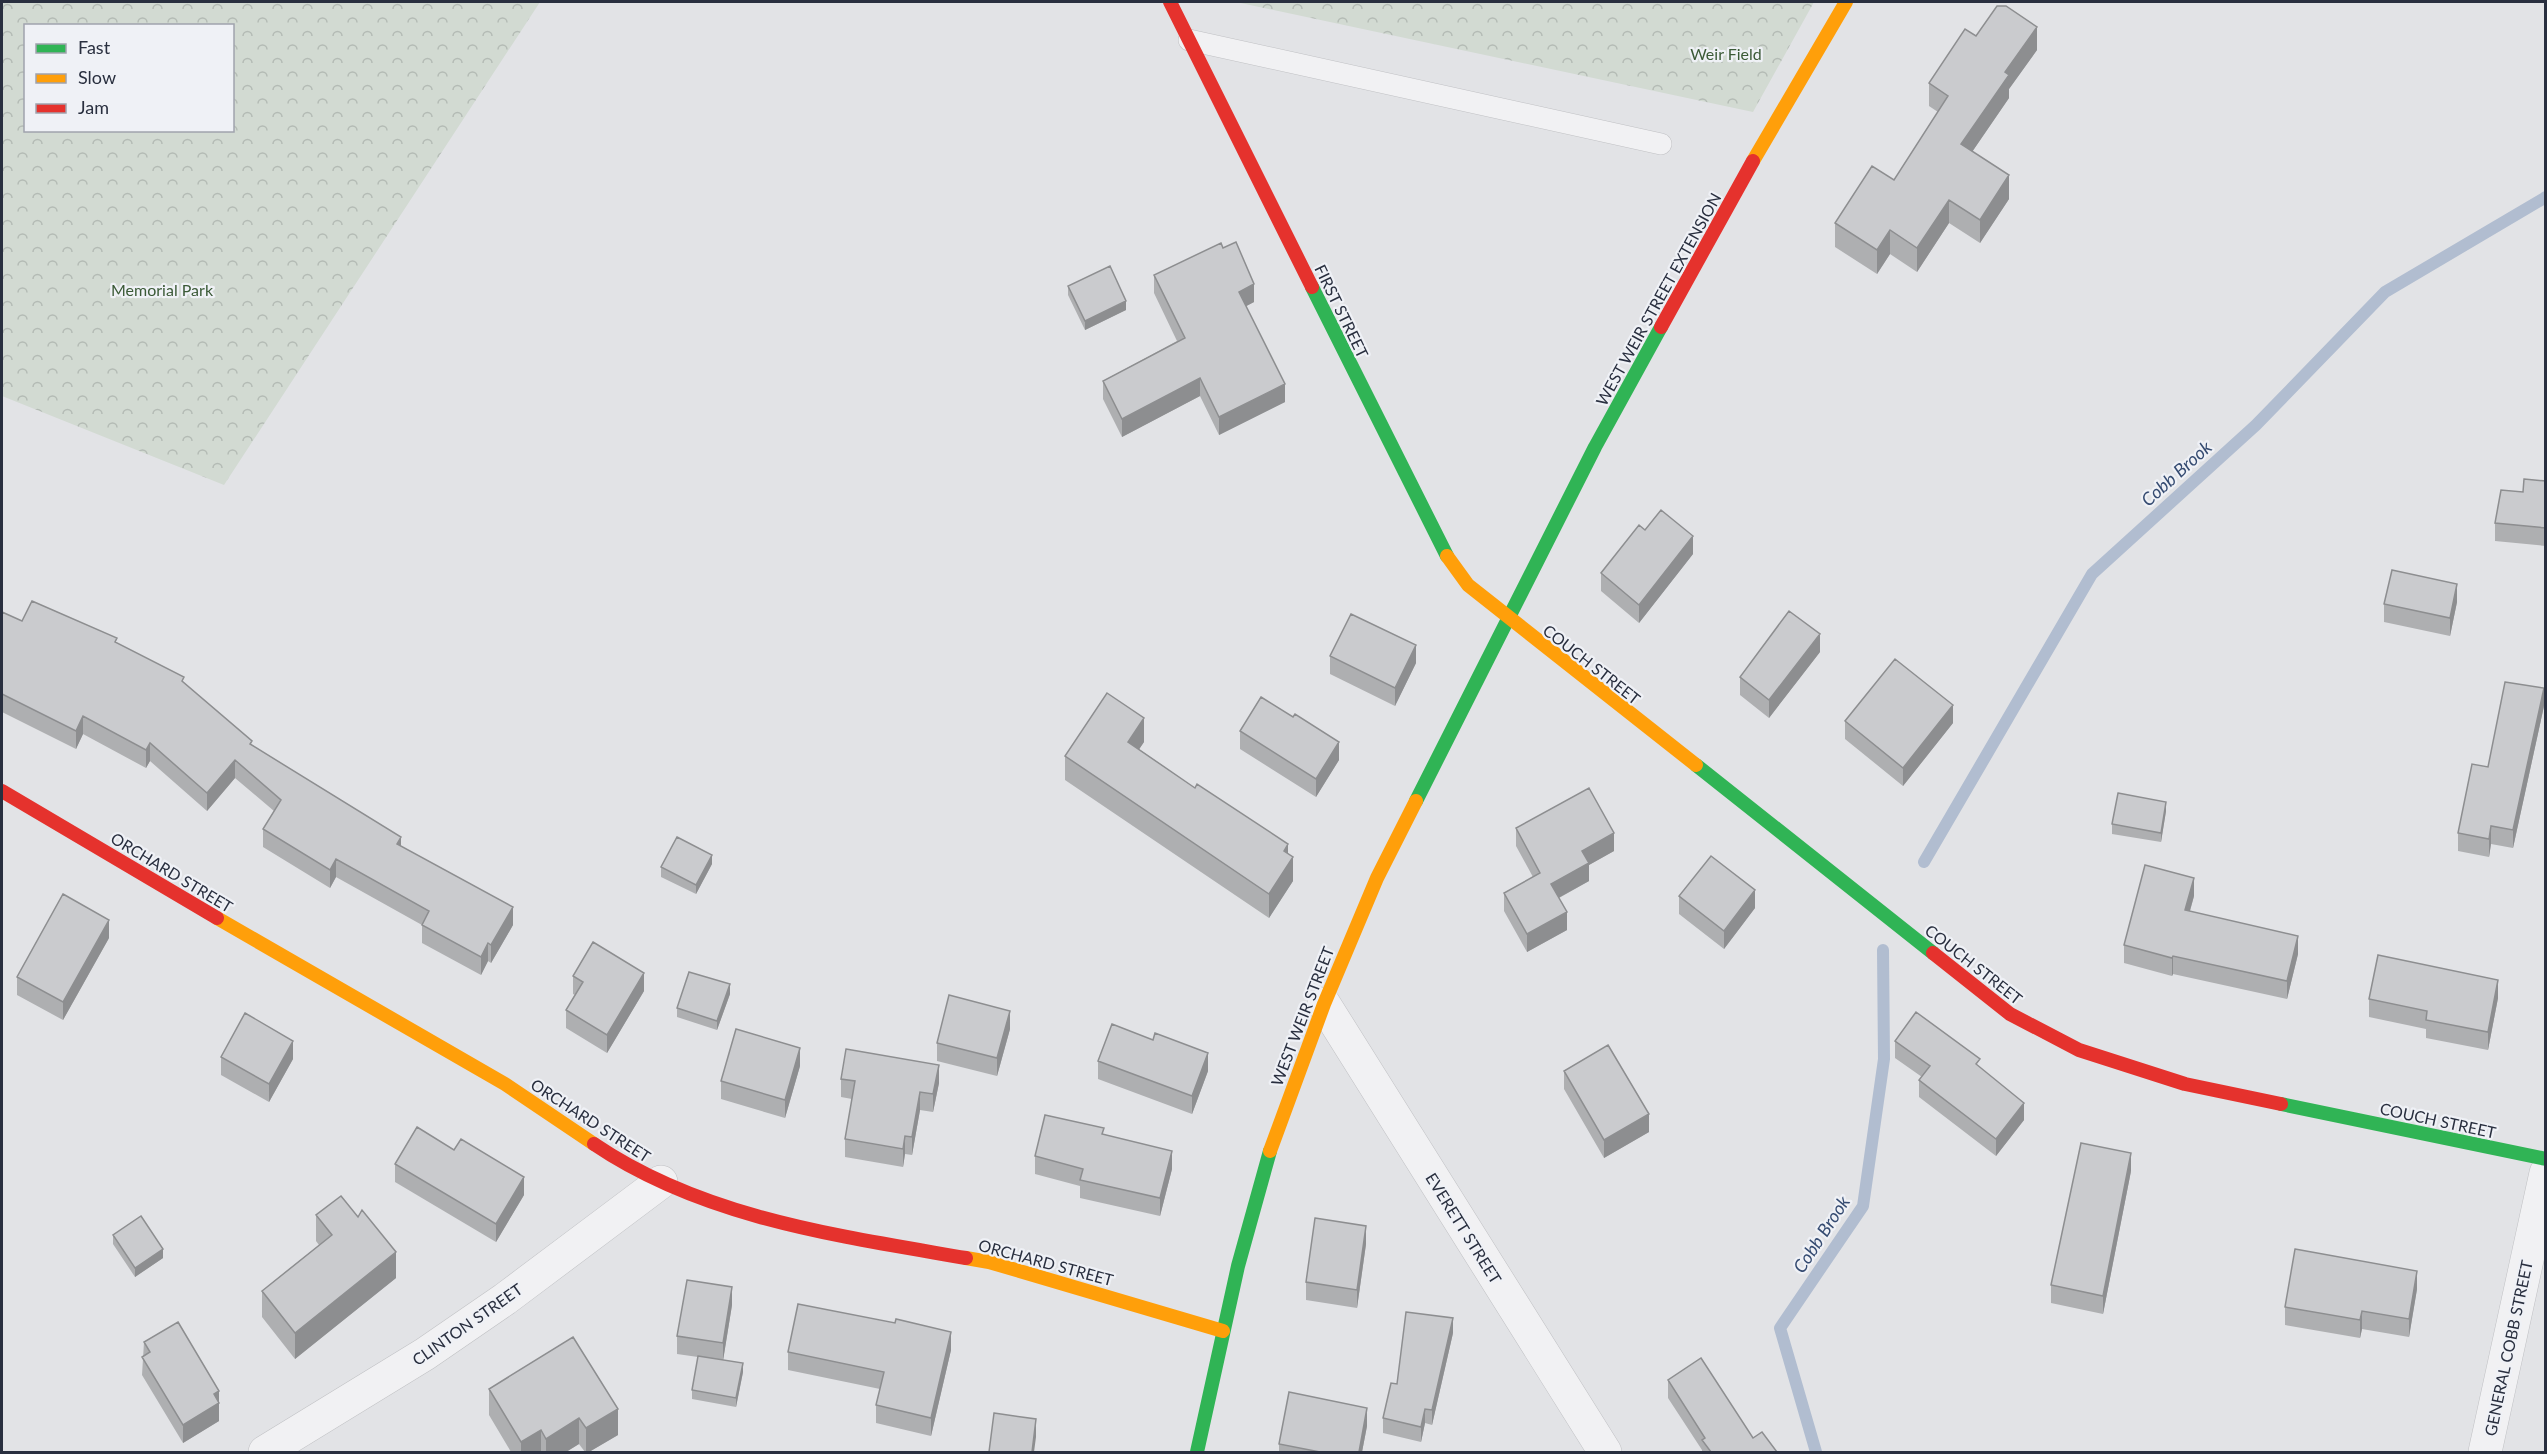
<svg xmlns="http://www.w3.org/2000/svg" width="2547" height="1454" viewBox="0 0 2547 1454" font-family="Lato,sans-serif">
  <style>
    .forest { fill: url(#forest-crowns); fill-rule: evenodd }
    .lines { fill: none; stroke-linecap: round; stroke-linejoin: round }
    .stream { stroke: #b1bdd0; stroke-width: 12 }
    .lane-casing { stroke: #c0c1c4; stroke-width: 22 }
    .street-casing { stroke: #c0c1c4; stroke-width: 34 }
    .lane { stroke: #f1f1f3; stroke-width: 21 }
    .street { stroke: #f1f1f3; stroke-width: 33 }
    .fast { stroke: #30b455; stroke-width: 14 }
    .slow { stroke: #ff9f0a; stroke-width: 14 }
    .jam { stroke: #e5322d; stroke-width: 14 }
    .wall { fill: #aeafb1 }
    .shaded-wall { fill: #8d8e90 }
    .building { fill: #cacbce; stroke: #8d8e90; stroke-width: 1.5 }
    .labels { text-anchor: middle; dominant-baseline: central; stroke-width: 4.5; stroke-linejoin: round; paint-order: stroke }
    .park-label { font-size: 16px; fill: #3b5a37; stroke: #eff1f6 }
    .street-label { font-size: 16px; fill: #292f3f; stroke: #eff1f6 }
    .water-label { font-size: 18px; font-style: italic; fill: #354b71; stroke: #eff1f6 }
  </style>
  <defs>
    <pattern id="forest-crowns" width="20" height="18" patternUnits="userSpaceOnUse" patternTransform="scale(1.5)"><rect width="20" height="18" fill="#d2dad2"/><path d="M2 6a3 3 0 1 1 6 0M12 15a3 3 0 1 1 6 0" fill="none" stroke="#b4bbb5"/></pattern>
  </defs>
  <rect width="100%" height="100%" fill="#e2e3e6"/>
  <!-- forest -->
  <path class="forest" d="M2,2H540L224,485L2,396ZM26,26H232V130H26Z
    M1236,2H1814L1753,112Z"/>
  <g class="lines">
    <!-- stream -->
    <path class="stream" d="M1924,862L2092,574L2256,425L2385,292L2546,197
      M1816,1452L1780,1328L1863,1206L1884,1059L1883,950"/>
    <defs>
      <path id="lane" d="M1189,40L1661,144"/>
      <path id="street" d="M1324,1004L1605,1452
        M265,1452L425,1354L505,1299L661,1182
        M2485,1452L2546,1173"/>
    </defs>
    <!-- lane casing -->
    <use href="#lane" class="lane-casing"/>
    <!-- street casing -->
    <use href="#street" class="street-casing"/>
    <!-- lane -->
    <use href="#lane" class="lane"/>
    <!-- street -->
    <use href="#street" class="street"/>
    <!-- fast -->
    <path class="fast" d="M1312,287L1447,556
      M1696,765L1933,953
      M1416,801L1595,447L1661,327
      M2281,1104L2546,1159
      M1197,1452L1238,1266L1270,1151"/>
    <!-- slow -->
    <path class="slow" d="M1753,161L1846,2
      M1447,556L1468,585L1696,765
      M217,918L505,1084L594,1144
      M1270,1151L1324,1004L1377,878L1416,801
      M966,1258L989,1262L1223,1331"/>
    <!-- jam -->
    <path class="jam" d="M1170,2L1312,287
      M1661,327L1753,161
      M2,791L217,918
      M1933,953L2010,1014L2079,1050L2185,1084L2281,1104
      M594,1144C703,1218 839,1236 966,1258"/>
  </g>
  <!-- wall -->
  <path class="wall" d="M1976,36L2037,50L2009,89V98L1972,152L2009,199L1980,243L1949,223L1917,272L1890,254L1877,274L1835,247V223L1894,180L1938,112L1929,106V83Z
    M1223,248L1254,302L1246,306L1285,402L1219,435L1200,396L1122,437L1103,399V381L1177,341L1154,293V275Z
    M1068,286L1126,310L1085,330L1068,295Z
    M2546,481V546L2495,541V523L2523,492Z
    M1693,554L1639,623L1601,591V573Z
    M2457,602L2450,636L2384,622V604Z
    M2,612L22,621L117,643L184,683L252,745L401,847L513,925L491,963L488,961L481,975L422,943V925L336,877L330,888L263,847V829L274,811L235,778L207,811L150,761L146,768L83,734L76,749L2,712Z
    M1820,652L1769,718L1740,695V677Z
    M1330,656L1416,663L1395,706L1330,674Z
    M2544,706L2513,848L2491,844L2489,857L2458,851V833L2488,767Z
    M1845,721L1953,723L1903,786L1845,739Z
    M1240,731L1339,760L1316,797L1240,749Z
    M1144,742L1139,749L1288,854L1293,881L1269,918L1065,780V756Z
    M2166,811L2161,842L2112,834V824Z
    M1516,828L1614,851L1589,865V881L1559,898L1567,930L1527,952L1504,911V893L1533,877L1516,846Z
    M712,864L696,894L661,877V867Z
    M1679,896L1755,908L1724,949L1679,914Z
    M2194,896L2190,911L2298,954L2287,999L2173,974L2172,976L2124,963V945Z
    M109,938L63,1020L17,995V977Z
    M573,976L644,991L607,1053L566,1028V1010L575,995L573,994Z
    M730,994L717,1030L677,1017V1008Z
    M2498,998L2488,1050L2426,1038V1029L2369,1017V999Z
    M1010,1029L997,1076L937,1061V1043Z
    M1895,1041L1980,1067L2024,1120L1996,1156L1919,1097V1080L1922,1077L1895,1058Z
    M221,1057L293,1059L269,1102L221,1075Z
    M1098,1061L1208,1071L1192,1114L1098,1079Z
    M800,1066L785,1118L721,1099V1081Z
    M1564,1071L1649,1132L1604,1158L1564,1089Z
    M841,1079L939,1083L933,1112L920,1110L912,1155L905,1154L903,1167L845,1157V1139L852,1099L841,1097Z
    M1104,1134L1172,1169L1160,1216L1080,1198V1186L1035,1174V1156Z
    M395,1164L524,1195L496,1242L395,1182Z
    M2131,1171L2103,1314L2051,1303V1285Z
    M316,1215L358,1217L396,1278L295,1359L262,1317V1291L319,1245L316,1241Z
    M113,1235L163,1258L135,1277L113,1244Z
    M1366,1244L1357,1308L1306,1300V1282Z
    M2417,1289L2409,1337L2362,1329L2360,1338L2285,1325V1307Z
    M732,1305L723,1360L743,1372L736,1407L692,1399V1390L698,1357L677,1354V1336Z
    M895,1323L951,1350L931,1436L876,1423V1405L880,1389L788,1370V1352Z
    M1453,1333L1432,1425L1425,1423L1421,1442L1383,1433V1418L1397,1384Z
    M573,1337L618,1435L589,1452H585L579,1444L566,1452H511L489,1415V1389Z
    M144,1342L219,1402V1421L183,1443L142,1375Z
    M1668,1380L1753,1438L1777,1452H1702V1450L1668,1398Z
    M1367,1426L1362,1452H1279V1444Z"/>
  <!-- shaded-wall -->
  <path class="shaded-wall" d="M2037,27V50L2009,89V98L1961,168V144L2005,72Z
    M2009,175V199L1980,243V220Z
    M1949,200V223L1917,272V248Z
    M1890,230V254L1877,274V250Z
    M1254,284V302L1239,310V292Z
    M1126,301V310L1085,330V321Z
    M1200,378V396L1122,437V419Z
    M1285,384V402L1219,435V417Z
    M1693,536V554L1639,623V605Z
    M2457,584V602L2450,636V618Z
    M1820,634V652L1769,718V700Z
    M1416,645V663L1395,706V688Z
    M2544,688V706L2513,848V830Z
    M1953,705V723L1903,786V768Z
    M83,716V734L76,749V731Z
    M1144,718V742L1128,766V742Z
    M1339,742V760L1316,797V779Z
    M150,743V761L146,768V750Z
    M235,760V778L207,811V793Z
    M2166,802V811L2161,842V833Z
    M2491,826V844L2489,857V839Z
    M1614,833V851L1589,865V881L1551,902V884L1582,851Z
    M401,837V855L397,844Z
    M1288,844V864L1293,857V881L1269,918V894L1284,851Z
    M712,855V864L696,894V885Z
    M336,859V877L330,888V870Z
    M2194,878V896L2185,928V910Z
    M1755,890V908L1724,949V931Z
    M513,907V925L491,963V945Z
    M1567,912V930L1527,952V934Z
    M109,920V938L63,1020V1002Z
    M2298,936V954L2287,999V981Z
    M488,943V961L481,975V957Z
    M2173,956V974L2172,976V958Z
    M644,973V991L607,1053V1035Z
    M2498,980V998L2488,1050V1032Z
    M730,984V994L717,1030V1021Z
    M1010,1011V1029L997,1076V1058Z
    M293,1041V1059L269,1102V1084Z
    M800,1048V1066L785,1118V1100Z
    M1208,1053V1071L1192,1114V1096Z
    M939,1065V1083L933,1112V1094Z
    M920,1092V1110L912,1155V1137Z
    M2024,1103V1120L1996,1156V1139Z
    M1649,1114V1132L1604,1158V1140Z
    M905,1136V1154L903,1167V1149Z
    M1172,1151V1169L1160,1216V1198Z
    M2131,1153V1171L2103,1314V1296Z
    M524,1177V1195L496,1242V1224Z
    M1366,1226V1244L1357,1308V1290Z
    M163,1249V1258L135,1277V1268Z
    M396,1252V1278L295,1359V1333Z
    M2417,1271V1289L2409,1337V1319Z
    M732,1287V1305L723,1361V1343Z
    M2362,1311V1329L2360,1338V1320Z
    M1453,1318V1333L1432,1425V1410Z
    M951,1332V1350L931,1436V1418Z
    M743,1363V1372L736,1407V1398Z
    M219,1391V1421L183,1443V1425L214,1394Z
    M1367,1408V1426L1362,1452H1359Z
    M618,1409V1435L589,1452H586V1428Z
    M1425,1409V1423L1421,1442V1427Z
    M579,1418V1444L566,1452H546V1439Z
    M1036,1419V1437L1034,1452H1032Z
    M541,1430V1452H521V1442Z"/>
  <!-- building -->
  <path class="building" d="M1997,6H2006L2037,27L2005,72L2009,75L1961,144L2009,175L1980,220L1949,200L1917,248L1890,230L1877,250L1835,223L1872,166L1894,180L1948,96L1929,83L1965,29L1976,36Z
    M1236,242L1254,284L1239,292L1285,384L1219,417L1200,378L1122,419L1103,381L1185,338L1154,275L1221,243L1223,248Z
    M1110,266L1126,301L1085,321L1068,286Z
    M2524,479L2546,481V528L2495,523L2501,490L2523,492Z
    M1661,510L1693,536L1639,605L1601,573L1639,525L1645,530Z
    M2392,570L2457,584L2450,618L2384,604Z
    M32,601L117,638L115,642L184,677L182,681L252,741L250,744L401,837L397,844L513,907L491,945L488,943L481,957L422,925L429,911L336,859L330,870L263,829L281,800L235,760L207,793L150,743L146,750L83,716L76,731L2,694V612L22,621Z
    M1789,611L1820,634L1769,700L1740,677Z
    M1351,614L1416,645L1395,688L1330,656Z
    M1895,659L1953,705L1903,768L1845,721Z
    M2505,682L2544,688L2513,830L2491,826L2489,839L2458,833L2472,764L2488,767Z
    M1107,693L1144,718L1128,742L1195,788L1197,784L1288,844L1284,851L1293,857L1269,894L1065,756Z
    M1261,697L1293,717L1295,714L1339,742L1316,779L1240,731Z
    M1589,788L1614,833L1582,851L1589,863L1551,884L1567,912L1527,934L1504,893L1540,873L1516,828Z
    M2118,793L2166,802L2161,833L2112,824Z
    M677,837L712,855L696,885L661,867Z
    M1711,856L1755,890L1724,931L1679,896Z
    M2145,865L2194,878L2185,910L2298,936L2287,981L2173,956L2172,958L2124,945Z
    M63,894L109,920L63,1002L17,977Z
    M593,942L644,973L607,1035L566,1010L583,982L573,976Z
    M2378,955L2498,980L2488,1032L2426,1020L2427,1011L2369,999Z
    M689,972L730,984L717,1021L677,1008Z
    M949,995L1010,1011L997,1058L937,1043Z
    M1916,1012L1980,1059L1976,1064L2024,1103L1996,1139L1919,1080L1930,1066L1895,1041Z
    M245,1013L293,1041L269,1084L221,1057Z
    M1112,1024L1153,1040L1155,1033L1208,1053L1192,1096L1098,1061Z
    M736,1029L800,1048L785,1100L721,1081Z
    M1608,1045L1649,1114L1604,1140L1564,1071Z
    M846,1049L939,1065L933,1094L920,1092L912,1137L905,1136L903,1149L845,1139L855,1081L841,1079Z
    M1045,1115L1104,1128L1102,1134L1172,1151L1160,1198L1080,1180L1083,1169L1035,1156Z
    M417,1127L454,1150L461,1139L524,1177L496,1224L395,1164Z
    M2081,1143L2131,1153L2103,1296L2051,1285Z
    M341,1196L358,1217L362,1210L396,1252L295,1333L262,1291L332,1235L316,1215Z
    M141,1216L163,1249L135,1268L113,1235Z
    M1315,1218L1366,1226L1357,1290L1306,1282Z
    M2295,1249L2417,1271L2409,1319L2362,1311L2360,1320L2285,1307Z
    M687,1280L732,1287L723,1343L677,1336Z
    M798,1304L895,1323L896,1319L951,1332L931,1418L876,1405L884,1372L788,1352Z
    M1406,1312L1453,1318L1432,1410L1425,1409L1421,1427L1383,1418L1391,1383L1397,1384Z
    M178,1322L219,1391L214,1394L219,1403L183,1425L142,1357L150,1352L144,1342Z
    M573,1337L618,1409L586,1428L579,1418L546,1439L541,1430L521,1442L489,1389Z
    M698,1356L743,1363L736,1398L692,1390Z
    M1701,1358L1753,1438L1762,1432L1777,1452H1711L1702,1440L1705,1438L1668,1380Z
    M1289,1392L1367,1408L1359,1452H1320L1279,1444Z
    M994,1413L1036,1419L1032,1452H989Z"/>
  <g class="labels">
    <!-- park labels -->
    <g class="park-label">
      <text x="1726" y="53">Weir Field</text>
      <text x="162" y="289">Memorial Park</text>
    </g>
    <!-- street labels -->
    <g class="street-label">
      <text transform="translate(1658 299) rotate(-61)">WEST WEIR STREET EXTENSION</text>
      <text transform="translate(1342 311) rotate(64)">FIRST STREET</text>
      <text transform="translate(1592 664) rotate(38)">COUCH STREET</text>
      <text transform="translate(172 872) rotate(31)">ORCHARD STREET</text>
      <text transform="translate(1974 964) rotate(38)">COUCH STREET</text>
      <text transform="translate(1302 1016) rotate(-69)">WEST WEIR STREET</text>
      <text transform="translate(591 1120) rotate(33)">ORCHARD STREET</text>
      <text transform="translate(2438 1120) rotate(12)">COUCH STREET</text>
      <text transform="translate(1464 1228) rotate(58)">EVERETT STREET</text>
      <text transform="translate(1046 1262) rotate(15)">ORCHARD STREET</text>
      <text transform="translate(467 1324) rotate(-35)">CLINTON STREET</text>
      <text transform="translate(2508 1348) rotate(-78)">GENERAL COBB STREET</text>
    </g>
    <!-- water labels -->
    <g class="water-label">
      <text transform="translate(2176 473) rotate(-42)">Cobb Brook</text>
      <text transform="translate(1821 1234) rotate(-57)">Cobb Brook</text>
    </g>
  </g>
  <!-- border -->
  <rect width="2547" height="1454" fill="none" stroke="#292f3f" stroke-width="6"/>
  <!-- legend -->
  <rect x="24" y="24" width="210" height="108" fill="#eff1f6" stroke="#a0a3ad" stroke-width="1.5"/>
  <rect x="36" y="44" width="30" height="9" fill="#30b455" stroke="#a0a3ad" stroke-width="1.5"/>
  <text x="78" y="54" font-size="18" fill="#292f3f">Fast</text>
  <rect x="36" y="74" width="30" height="9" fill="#ff9f0a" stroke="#a0a3ad" stroke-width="1.5"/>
  <text x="78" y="84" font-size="18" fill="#292f3f">Slow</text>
  <rect x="36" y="104" width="30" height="9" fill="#e5322d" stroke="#a0a3ad" stroke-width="1.5"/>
  <text x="78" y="114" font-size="18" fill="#292f3f">Jam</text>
</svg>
